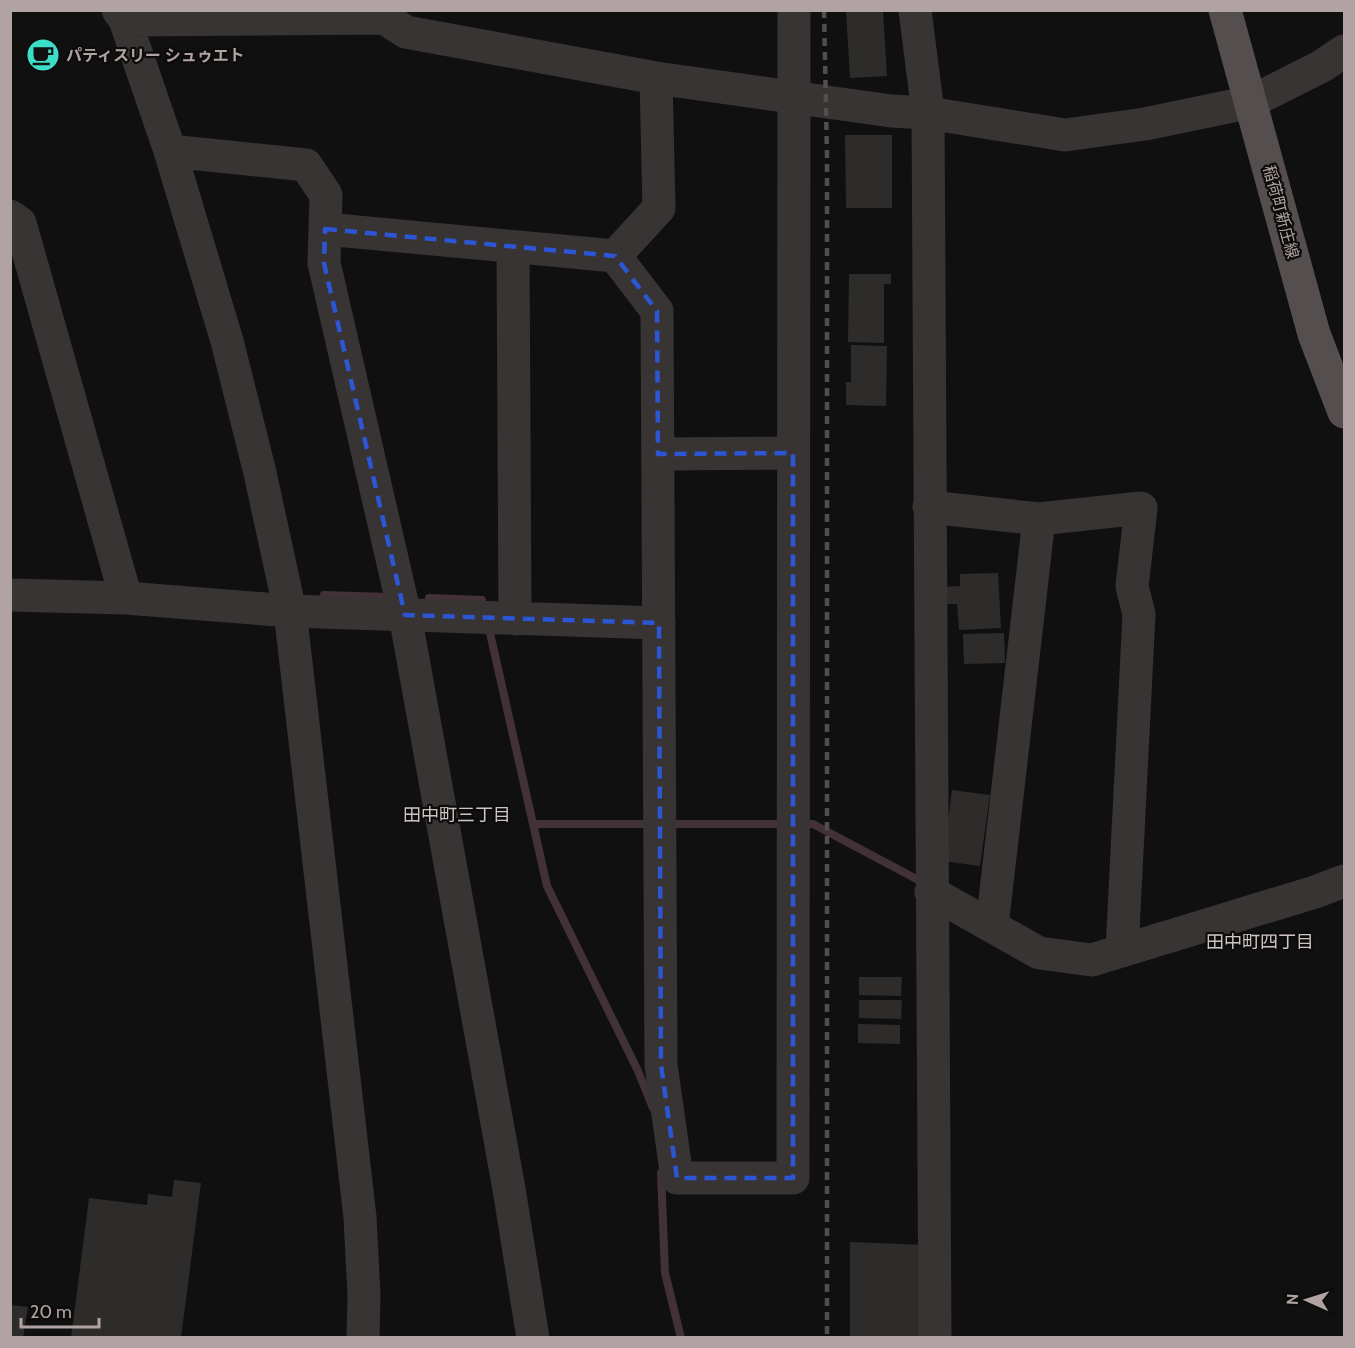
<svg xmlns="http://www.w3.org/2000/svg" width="1355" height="1348" viewBox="0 0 1355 1348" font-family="Cabin,'Noto Sans JP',sans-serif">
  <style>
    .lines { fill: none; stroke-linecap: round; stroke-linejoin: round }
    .stream { stroke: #423237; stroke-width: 8 }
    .building { fill: #2d2c2b }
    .minor { stroke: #383434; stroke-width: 33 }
    .major { stroke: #554e4e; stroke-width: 33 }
    .rail { stroke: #534d4d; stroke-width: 4.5; stroke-dasharray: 8 6; stroke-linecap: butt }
    .marked { fill: none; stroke: #2c56d3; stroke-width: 4.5; stroke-dasharray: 12 8; stroke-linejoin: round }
    .labels { text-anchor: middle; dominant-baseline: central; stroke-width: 4.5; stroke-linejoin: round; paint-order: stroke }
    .poi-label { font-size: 16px; font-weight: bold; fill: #b1a3a4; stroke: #0c0c0b; text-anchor: start }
    .street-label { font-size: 16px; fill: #b1a3a4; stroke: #0c0c0b }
    .neighbourhood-label { font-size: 18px; fill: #cdc3c4; stroke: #0c0c0b }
  </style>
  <rect width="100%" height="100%" fill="#111010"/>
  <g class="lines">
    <!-- stream -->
    <path class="stream" d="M324,595L388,597
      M429,598L482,600
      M490,633L547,886L638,1071L653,1108
      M534,824H654
      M669,824H786
      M801,824H813L924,883
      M661,1173L665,1273L681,1338"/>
  </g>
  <!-- building -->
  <path class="building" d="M846,10H883L887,76L850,78Z
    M845,135H892V208H846Z
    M849,274H891V284H884V343L848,342Z
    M851,345L887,346L886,406L846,405V382H851Z
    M998,573L1001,628L959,630L957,604H944L943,587L960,586V574Z
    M1004,633L1005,663L964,664L963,634Z
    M952,790L990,795L980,866L943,861Z
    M859,977H902L901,996L859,995Z
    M859,1000H902L901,1019L859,1018Z
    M858,1024L900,1025V1044L858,1043Z
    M174,1180L201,1183L181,1338H71L89,1198L147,1205L148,1194L172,1197Z
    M850,1242L927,1245L929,1338L850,1337Z
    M10,1305L28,1307L23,1338H10Z"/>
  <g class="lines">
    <!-- minor -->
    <path class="minor" d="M118,10L125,20L170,151L227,341L260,473L290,611L360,1217L364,1295L363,1338
      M915,10L928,113L935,1338
      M125,20L384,18L406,32L656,78L891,111L928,113L1065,135L1145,124L1251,102L1322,66L1344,51
      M170,151L306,165L326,195L324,263L405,615L509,1189L533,1338
      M10,216L20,223L126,598
      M325,229L615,256L657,311L661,1065L677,1178H793L794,10
      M513,247L515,619
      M615,256L659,208L656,78
      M658,454L793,453
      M929,507L1039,519L1141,508L1132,586L1139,614L1122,951
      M10,595L126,598L290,611L659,623
      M931,892L1039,953L1092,960L1315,892L1344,881
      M992,926L1039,519"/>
    <!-- major -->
    <path class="major" d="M1225,10L1314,334L1344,412"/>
    <!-- rail -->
    <path class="rail" d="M824,10L827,157V1338"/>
  </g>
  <!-- marked area -->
  <path class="marked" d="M325,229L615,256L657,311L658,454L793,453V1178H677L661,1065L659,623L405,615L324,263Z"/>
  <!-- icons -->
  <defs>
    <symbol id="cafe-disc" viewBox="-11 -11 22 22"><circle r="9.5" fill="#3cdec9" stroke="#0c0c0b"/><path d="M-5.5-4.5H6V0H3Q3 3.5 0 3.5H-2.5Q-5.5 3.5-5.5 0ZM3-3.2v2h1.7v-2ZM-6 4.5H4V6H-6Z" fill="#111"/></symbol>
  </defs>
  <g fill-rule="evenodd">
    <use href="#cafe-disc" x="24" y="36" width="38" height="38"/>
  </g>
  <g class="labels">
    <!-- poi labels -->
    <g class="poi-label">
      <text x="66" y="55">パティスリー シュゥエト</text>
    </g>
    <!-- street labels -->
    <g class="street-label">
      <text transform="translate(1281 212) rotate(75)">稲荷町新庄線</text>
    </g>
    <!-- neighbourhood labels -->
    <g class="neighbourhood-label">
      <text x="457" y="815">田中町三丁目</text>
      <text x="1260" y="942">田中町四丁目</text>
    </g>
  </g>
  <!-- border -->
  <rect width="1355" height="1348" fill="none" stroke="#b1a3a4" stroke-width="24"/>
  <!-- north arrow -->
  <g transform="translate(1307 1300) rotate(273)" stroke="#0c0c0b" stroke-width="4.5" paint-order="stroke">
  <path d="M0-4.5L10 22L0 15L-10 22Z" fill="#b1a3a4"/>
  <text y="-9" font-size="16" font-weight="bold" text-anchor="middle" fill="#b1a3a4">N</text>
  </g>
  <!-- scale -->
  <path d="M21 1318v9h78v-9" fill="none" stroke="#b1a3a4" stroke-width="3"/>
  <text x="30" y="1318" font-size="18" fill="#b1a3a4" stroke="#0c0c0b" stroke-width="4.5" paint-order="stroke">20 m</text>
</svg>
